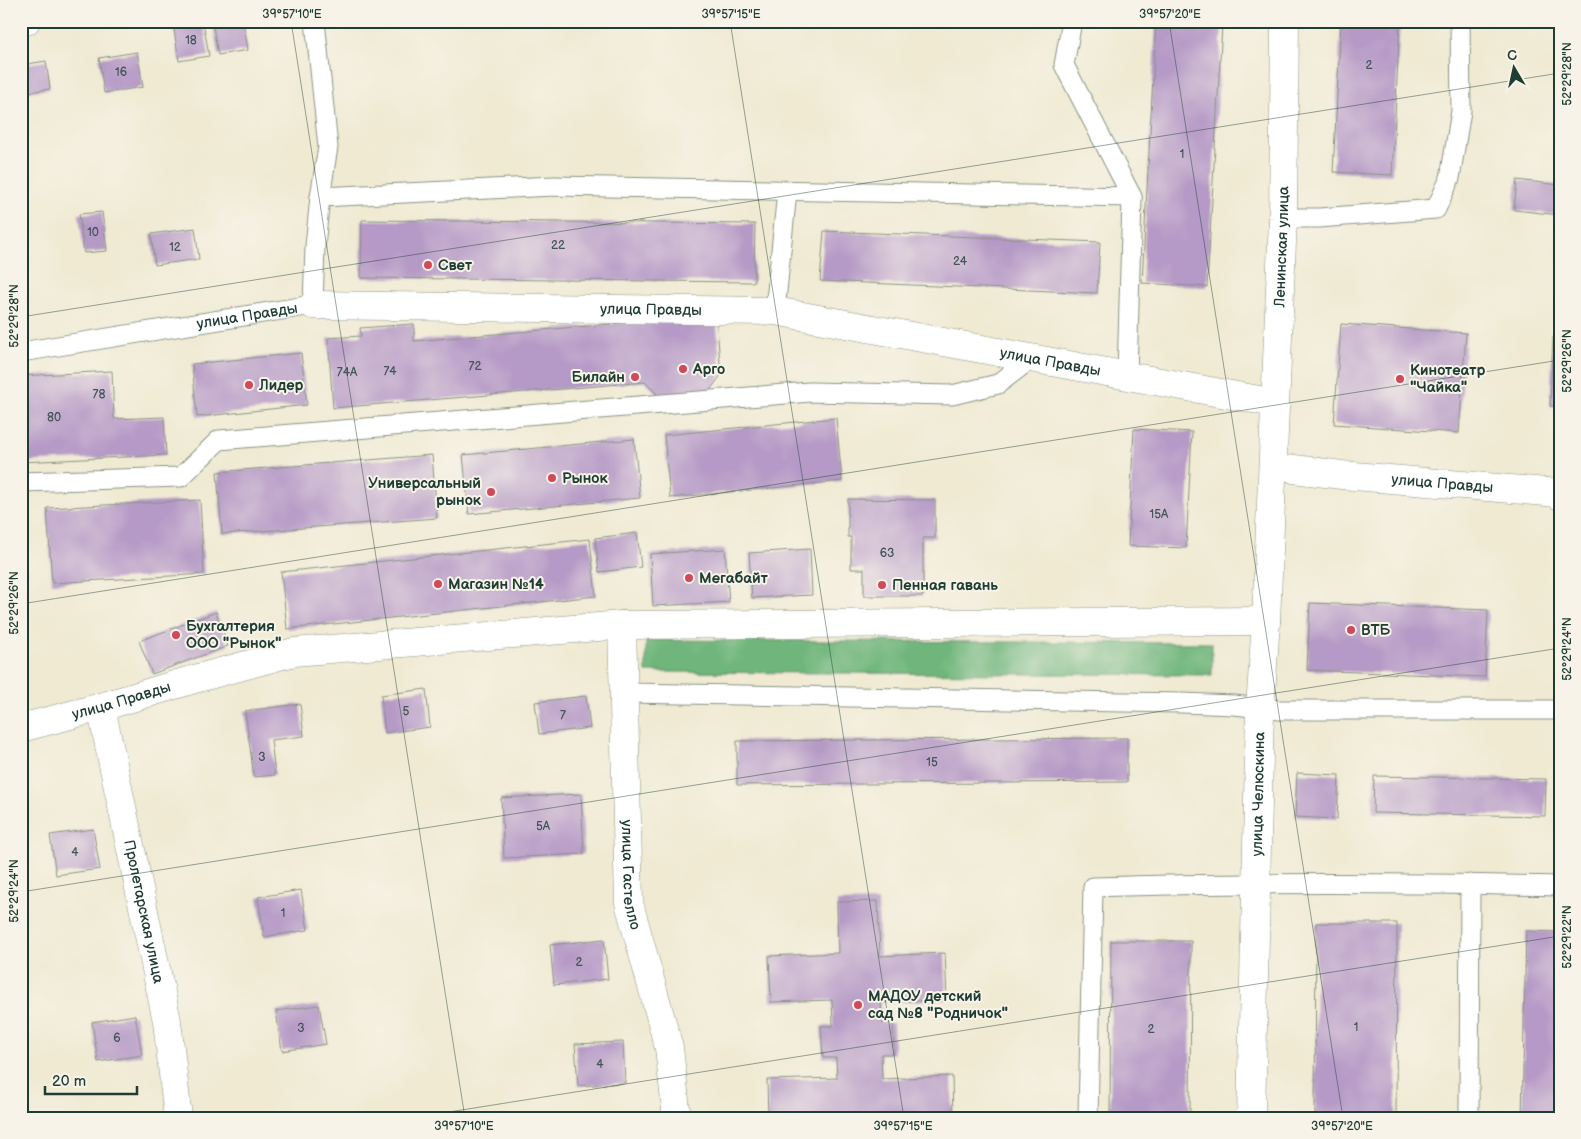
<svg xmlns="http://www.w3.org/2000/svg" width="1581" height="1139" viewBox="0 0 1581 1139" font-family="'Balsamiq Sans',sans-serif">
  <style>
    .forest { fill: #6fb67b; stroke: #477a58 }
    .building { fill: #b599c6 }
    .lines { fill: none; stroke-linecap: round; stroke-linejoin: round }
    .lane-casing { stroke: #889484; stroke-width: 21 }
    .street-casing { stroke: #889484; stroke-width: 29 }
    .lane { stroke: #fff; stroke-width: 19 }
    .street { stroke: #fff; stroke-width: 28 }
    .ticks { fill: none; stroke: #1f3d34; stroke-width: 1; stroke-opacity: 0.45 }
    .poi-dot { fill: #d1495b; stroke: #f7f3e8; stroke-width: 2 }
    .labels { text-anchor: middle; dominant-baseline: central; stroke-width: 4; stroke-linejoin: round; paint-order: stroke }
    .number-label { font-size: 12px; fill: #445458 }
    .street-label { font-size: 15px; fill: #1f3d34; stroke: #f7f3e8 }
    .poi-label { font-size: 15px; font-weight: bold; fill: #1f3d34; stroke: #f7f3e8; text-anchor: start }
    .neatline { fill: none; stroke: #1f3d34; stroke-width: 2 }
    .ticks-label { font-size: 12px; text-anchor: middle; fill: #1f3d34 }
  </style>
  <rect width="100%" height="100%" fill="#f7f3e8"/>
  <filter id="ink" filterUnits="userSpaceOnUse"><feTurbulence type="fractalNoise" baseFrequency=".02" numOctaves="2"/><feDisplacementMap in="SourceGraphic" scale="10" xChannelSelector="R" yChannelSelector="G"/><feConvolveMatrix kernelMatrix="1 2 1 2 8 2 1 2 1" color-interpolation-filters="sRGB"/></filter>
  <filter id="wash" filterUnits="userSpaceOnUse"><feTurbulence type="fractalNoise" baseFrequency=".0096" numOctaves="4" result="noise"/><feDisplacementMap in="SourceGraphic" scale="20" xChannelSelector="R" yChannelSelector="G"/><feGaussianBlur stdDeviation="1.12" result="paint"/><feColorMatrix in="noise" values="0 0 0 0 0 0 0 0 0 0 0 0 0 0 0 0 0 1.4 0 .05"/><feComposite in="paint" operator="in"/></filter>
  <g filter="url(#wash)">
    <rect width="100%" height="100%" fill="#f0ead3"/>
    <!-- forest -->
    <path class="forest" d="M646,640L1212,643V675L646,672Z"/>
    <g id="blocks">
      <!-- building -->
      <path class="building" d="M186,21H203L209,56L179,61L173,23Z
        M212,21H243L248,50L218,55Z
        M263,21H280V22L263,25Z
        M1156,21L1222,25L1207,287L1142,283Z
        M1341,21H1400L1392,175L1333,172Z
        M137,52L143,87L104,93L99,58Z
        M46,61L50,89L21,93V65Z
        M1517,180L1560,185V215L1514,210Z
        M102,212L107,251L84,253L79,214Z
        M362,220L755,224L754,282L361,278Z
        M195,228L199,259L155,265L151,234Z
        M824,231L1100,242L1097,293L820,281Z
        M716,315L721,375L708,393L660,397L645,382L333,408L328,338L361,336L360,328L414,324V341Z
        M1341,324L1466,333L1459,433L1334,424Z
        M1553,337L1560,338V407L1550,406Z
        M301,353L307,405L197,417L192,364Z
        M112,371L114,419L164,417L166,455L21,462V376Z
        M836,418L842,481L670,498L664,435Z
        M1134,429L1192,432L1186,548L1128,546Z
        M634,439L640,498L469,514L463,455Z
        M432,455L437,518L222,534L217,472Z
        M848,499L935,500V538H923V596H864V569H851V537H848Z
        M200,500L204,574L52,583L47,508Z
        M21,509H23L26,580H21Z
        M637,533L641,567L599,572L595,538Z
        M590,539L596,596L287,629L281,572Z
        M725,549L729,602L653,606L650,554Z
        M810,549L812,595L752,598L749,553Z
        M21,591H23L25,652H21Z
        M1310,603L1488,610L1485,677L1307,670Z
        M216,612L228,646L152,674L139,641Z
        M426,689L430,727L385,733L381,695Z
        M586,696L590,728L539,734L535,702Z
        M300,704L304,736L271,740L275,775L254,777L245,711Z
        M1127,738V782L737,785V741Z
        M1297,773L1339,775L1337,819L1295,817Z
        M1374,776L1546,779L1545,816L1373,813Z
        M581,794L584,854L504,858L501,798Z
        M93,829L100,869L56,875L50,835Z
        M301,890L308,930L264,937L258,897Z
        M878,901L880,956L945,953L947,1000L881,1002L882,1023H893L894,1054H881L882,1079L952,1076L953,1118H768L767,1080L837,1078L836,1058H823L821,1026H833L832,1000L771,1002L769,956L838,953L837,902Z
        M1316,923H1397L1396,1118H1315Z
        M1526,931L1560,932V1118H1522Z
        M604,939L608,979L554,985L550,945Z
        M1111,941H1191L1190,1118H1110Z
        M319,1005L326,1044L282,1051L276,1011Z
        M135,1015L142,1055L98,1062L92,1022Z
        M623,1042L625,1083L578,1086L575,1044Z"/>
    </g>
  </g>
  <g filter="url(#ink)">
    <use href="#blocks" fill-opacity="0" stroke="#889484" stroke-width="1"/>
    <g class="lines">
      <defs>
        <g id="lane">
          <path d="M320,197L554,186L1132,197L1064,65L1072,21"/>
          <path d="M1283,218H1319L1436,209L1450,178L1461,111L1460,21"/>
          <path d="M775,311L787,191"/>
          <path id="s1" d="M21,352L313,305L315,246L320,197L328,147L315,21"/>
          <path d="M1127,376L1132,197"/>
          <path d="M21,482L181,477L219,440L810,392L952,395L998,384L1032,358"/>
          <path d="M625,693L1182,703L1234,705L1280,710H1560"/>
          <path d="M1088,1118L1093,887C1248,882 1404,883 1560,886"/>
          <path d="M1469,1118L1470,884"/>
        </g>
        <g id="street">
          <path d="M21,23L26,21"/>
          <path id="s2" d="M313,305L775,311L1275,403"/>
          <path id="s3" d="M1294,469L1342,475L1559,493L1560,496"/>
          <path id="s4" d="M622,625L629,903L669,1048L677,1118"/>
          <path id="s5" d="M101,707L167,1021L178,1118"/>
          <path id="s6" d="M21,728L101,707L191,680L294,652L622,625L1266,621"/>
          <path id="s7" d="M1251,1118L1260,709L1266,621L1283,218L1285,21"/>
        </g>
      </defs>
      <!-- lane casing -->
      <use href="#lane" class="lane-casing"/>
      <!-- street casing -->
      <use href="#street" class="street-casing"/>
      <!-- lane -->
      <use href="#lane" class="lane"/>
      <!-- street -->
      <use href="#street" class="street"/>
    </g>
  </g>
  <!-- ticks -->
  <path class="ticks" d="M291,21L465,1118M730,21L904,1118M1169,21L1343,1118M21,29L69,21M21,317L1560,73M21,604L1560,360M21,892L1560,648M21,1090L26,1118M411,1118L1560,936"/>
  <!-- markers -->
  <g class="poi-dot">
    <circle cx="428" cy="265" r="5"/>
    <circle cx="683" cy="369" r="5"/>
    <circle cx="635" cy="377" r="5"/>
    <circle cx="1400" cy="379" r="5"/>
    <circle cx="249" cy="385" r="5"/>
    <circle cx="552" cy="478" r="5"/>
    <circle cx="491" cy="492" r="5"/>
    <circle cx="689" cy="578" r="5"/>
    <circle cx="438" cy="584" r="5"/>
    <circle cx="882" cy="585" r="5"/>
    <circle cx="1351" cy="630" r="5"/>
    <circle cx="176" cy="635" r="5"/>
    <circle cx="858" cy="1005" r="5"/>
  </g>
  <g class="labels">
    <!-- number labels -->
    <g class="number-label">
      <text x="191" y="40">18</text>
      <text x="1369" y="65">2</text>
      <text x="121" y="72">16</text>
      <text x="1182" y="154">1</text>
      <text x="93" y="232">10</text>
      <text x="558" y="245">22</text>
      <text x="175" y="247">12</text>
      <text x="960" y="261">24</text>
      <text x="475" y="366">72</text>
      <text x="390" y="371">74</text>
      <text x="347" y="372">74А</text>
      <text x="99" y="394">78</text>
      <text x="54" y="417">80</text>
      <text x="1159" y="514">15А</text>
      <text x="887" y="553">63</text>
      <text x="406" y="711">5</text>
      <text x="563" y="715">7</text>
      <text x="262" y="757">3</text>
      <text x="932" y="762">15</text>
      <text x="543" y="826">5А</text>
      <text x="75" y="852">4</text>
      <text x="283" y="913">1</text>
      <text x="579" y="962">2</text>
      <text x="1356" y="1027">1</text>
      <text x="301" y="1028">3</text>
      <text x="1151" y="1029">2</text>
      <text x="117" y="1038">6</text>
      <text x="600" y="1064">4</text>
    </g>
    <!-- street labels -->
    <g class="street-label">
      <text stroke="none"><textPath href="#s7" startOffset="872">Ленинская улица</textPath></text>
      <text stroke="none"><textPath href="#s2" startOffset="338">улица Правды</textPath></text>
      <text stroke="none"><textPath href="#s1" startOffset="229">улица Правды</textPath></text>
      <text stroke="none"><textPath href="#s2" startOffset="742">улица Правды</textPath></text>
      <text stroke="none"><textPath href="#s3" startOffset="149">улица Правды</textPath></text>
      <text stroke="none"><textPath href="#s6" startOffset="104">улица Правды</textPath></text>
      <text stroke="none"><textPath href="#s7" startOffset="324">улица Челюскина</textPath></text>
      <text stroke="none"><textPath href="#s4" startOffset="250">улица Гастелло</textPath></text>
      <text stroke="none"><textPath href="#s5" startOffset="209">Пролетарская улица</textPath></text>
    </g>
    <!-- poi labels -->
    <g class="poi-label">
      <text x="438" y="265">Свет</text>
      <text x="693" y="369">Арго</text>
      <text x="1410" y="370">Кинотеатр<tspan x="1410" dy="17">"Чайка"</tspan></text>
      <text x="625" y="377" text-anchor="end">Билайн</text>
      <text x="259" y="385">Лидер</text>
      <text x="562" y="478">Рынок</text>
      <text x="481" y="483" text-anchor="end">Универсальный<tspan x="481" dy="17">рынок</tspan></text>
      <text x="699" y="578">Мегабайт</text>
      <text x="448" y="584">Магазин №14</text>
      <text x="892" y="585">Пенная гавань</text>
      <text x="186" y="626">Бухгалтерия<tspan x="186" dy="17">ООО "Рынок"</tspan></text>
      <text x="1361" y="630">ВТБ</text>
      <text x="868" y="996">МАДОУ детский<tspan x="868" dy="17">сад №8 "Родничок"</tspan></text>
    </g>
  </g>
  <!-- margin -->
  <rect width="1581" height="1139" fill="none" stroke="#f7f3e8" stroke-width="55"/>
  <!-- north arrow -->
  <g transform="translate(1514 68) rotate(351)" stroke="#f7f3e8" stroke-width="4" paint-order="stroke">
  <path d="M0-4L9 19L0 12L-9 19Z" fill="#1f3d34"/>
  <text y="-8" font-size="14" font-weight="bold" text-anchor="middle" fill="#1f3d34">С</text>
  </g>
  <!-- scale -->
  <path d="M45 1086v8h92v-8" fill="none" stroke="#1f3d34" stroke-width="2.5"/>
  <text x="52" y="1086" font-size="15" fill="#1f3d34" stroke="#f7f3e8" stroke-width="4" paint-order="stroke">20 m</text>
  <rect x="28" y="28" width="1526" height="1084" class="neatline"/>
  <g class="ticks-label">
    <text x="292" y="18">39°57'10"E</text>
    <text x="731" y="18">39°57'15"E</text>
    <text x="1170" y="18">39°57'20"E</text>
    <text transform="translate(1567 74) rotate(-90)" y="4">52°29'28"N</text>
    <text transform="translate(14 316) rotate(-90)" y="4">52°29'28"N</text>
    <text transform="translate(1567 361) rotate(-90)" y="4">52°29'26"N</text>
    <text transform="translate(14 603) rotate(-90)" y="4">52°29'26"N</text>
    <text transform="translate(1567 649) rotate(-90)" y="4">52°29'24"N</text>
    <text transform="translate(14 891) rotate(-90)" y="4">52°29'24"N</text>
    <text transform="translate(1567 937) rotate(-90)" y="4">52°29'22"N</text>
    <text x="464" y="1130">39°57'10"E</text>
    <text x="903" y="1130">39°57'15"E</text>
    <text x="1342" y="1130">39°57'20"E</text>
  </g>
</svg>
